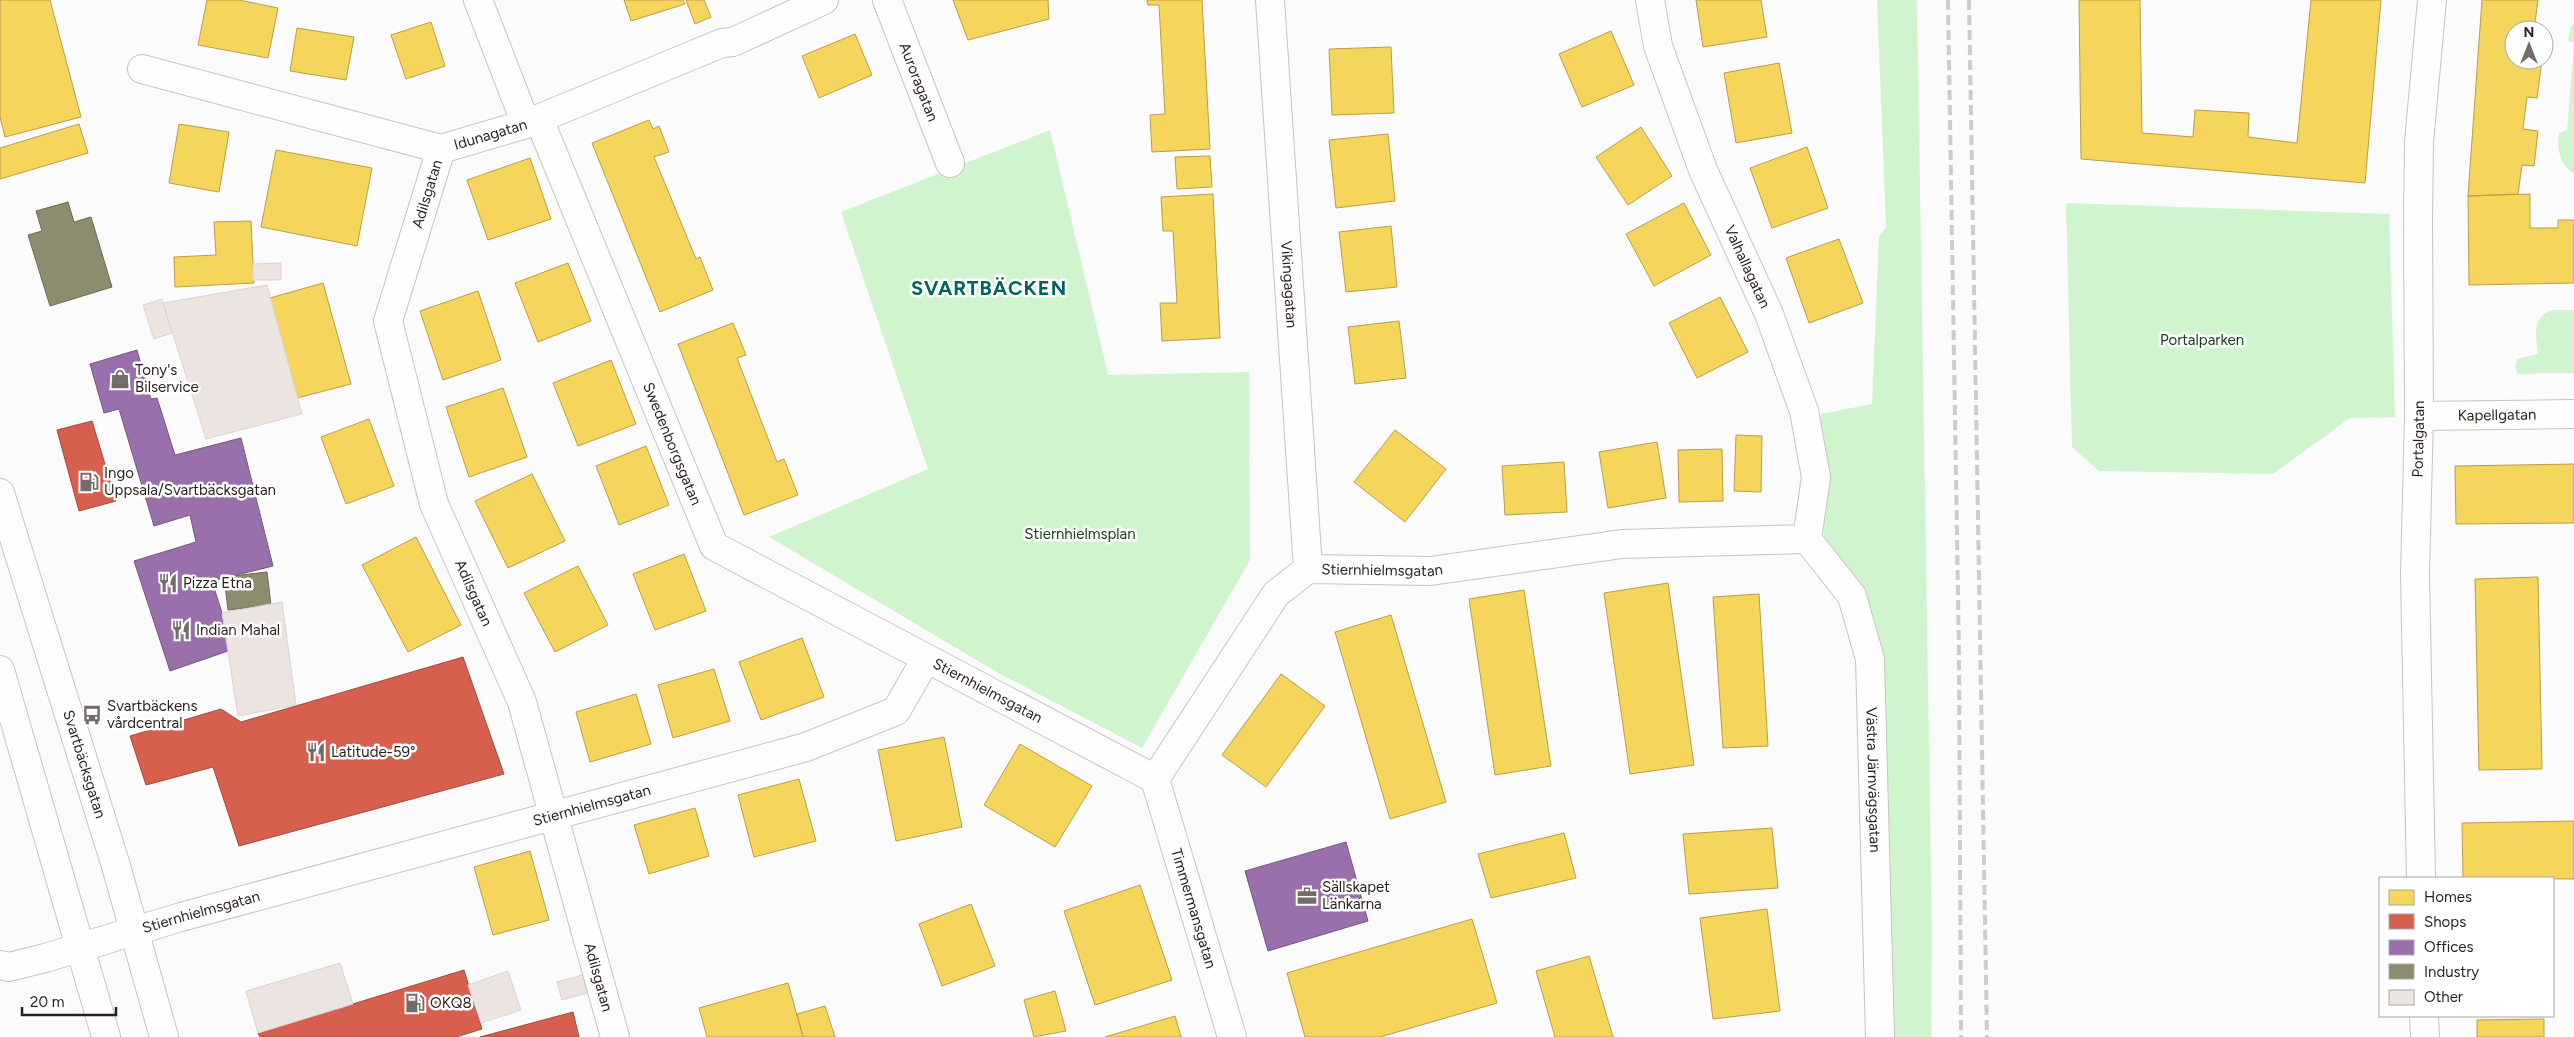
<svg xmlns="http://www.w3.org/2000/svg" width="2574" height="1037" viewBox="0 0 2574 1037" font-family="Figtree,sans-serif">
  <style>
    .green { fill: #d0f5ce }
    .homes { fill: #f6d55c; stroke: #b99e48 }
    .shops { fill: #d6604d; stroke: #a24c3e }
    .offices { fill: #9970ab; stroke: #785880 }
    .industry { fill: #8c8c6e; stroke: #6f6b55 }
    .building { fill: #ebe4e1; stroke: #dbd4d2 }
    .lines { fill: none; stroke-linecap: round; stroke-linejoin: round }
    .street-casing { stroke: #c9c3c2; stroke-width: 30 }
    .secondary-casing { stroke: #c9c3c2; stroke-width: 30 }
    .street { stroke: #fefefe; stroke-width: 28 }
    .secondary { stroke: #fefefe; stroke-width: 28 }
    .rail { stroke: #cdcccb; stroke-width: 4; stroke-dasharray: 10 5; stroke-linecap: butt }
    .labels { text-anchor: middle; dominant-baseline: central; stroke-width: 5; stroke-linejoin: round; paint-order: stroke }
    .street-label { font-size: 15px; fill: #2a1f1b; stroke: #fff }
    .park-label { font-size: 15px; fill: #164416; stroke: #fff }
    .poi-label { font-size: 15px; fill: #2a1f1b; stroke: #fff; text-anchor: start }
    .district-label { font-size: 20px; font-weight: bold; letter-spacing: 1px; fill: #01655e; stroke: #fff }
  </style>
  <rect width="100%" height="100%" fill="#fbfbfb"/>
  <!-- green -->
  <path class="green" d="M1877,0H1917L1932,935L1931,1037H1886L1872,640L1824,546L1821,414L1872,404L1879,237L1886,227Z
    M2574,24V174C2559,164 2557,150 2559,133L2567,130L2574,43L2568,41L2571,26Z
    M1050,130L1108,375L1249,372L1250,560L1142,748L1000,674L769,537L928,469L841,212Z
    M2066,203L2389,214L2395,417L2350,418L2273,474L2099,471L2072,447Z
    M2553,310H2574V373L2518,374L2515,367L2517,359L2538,354C2536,336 2531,316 2553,310Z"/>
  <!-- homes -->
  <path class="homes" d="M0,0H50L81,117L5,137L0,117Z
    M207,0H239L278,8L268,58L198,45Z
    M624,0H683L685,4L631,21Z
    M686,0H704L711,17L695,24Z
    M953,0H1048L1049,19L968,40Z
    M1147,0H1202L1210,149L1152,152L1150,115L1165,114L1159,5H1148Z
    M1696,0H1761L1767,37L1703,47Z
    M2079,0H2140L2142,133L2193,137L2195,110L2249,113L2248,137L2297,143L2311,0H2381L2365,183L2081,159Z
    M2482,0H2538L2534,30H2514V60H2542L2537,98L2527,97L2523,129L2538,131L2534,166L2522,165L2518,194L2468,196Z
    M431,22L445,66L406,79L391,35Z
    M297,28L354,37L346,80L290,71Z
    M1611,31L1634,85L1582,107L1559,54Z
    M855,34L872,75L819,98L802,56Z
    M1391,47L1394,113L1332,115L1329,49Z
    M1779,63L1792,133L1736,143L1724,73Z
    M649,120L653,129L659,126L669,152L654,157L696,259L700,257L713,290L660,312L592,143Z
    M79,124L88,153L0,179V148Z
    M179,124L229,132L219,192L169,183Z
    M1641,127L1672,176L1628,205L1596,157Z
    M1388,134L1395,201L1336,208L1329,140Z
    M1807,147L1828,208L1772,228L1750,168Z
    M276,150L372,168L357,246L261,227Z
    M1210,156L1212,187L1177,189L1175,157Z
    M530,158L551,219L488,240L467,180Z
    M1213,194L1220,338L1162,341L1160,303H1177L1173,231H1163L1161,197Z
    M2530,194V228H2558V220H2574V283L2469,285L2468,196Z
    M1684,203L1711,255L1654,286L1626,234Z
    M251,221L254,283L175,287L174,257L216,255L214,222Z
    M1391,226L1397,287L1346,292L1339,232Z
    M1839,239L1863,303L1809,323L1786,258Z
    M568,263L591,321L538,342L515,283Z
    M323,283L351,384L297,398L270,298Z
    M478,291L501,360L443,380L420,311Z
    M1720,297L1748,352L1697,378L1669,323Z
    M1399,321L1406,378L1355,384L1348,327Z
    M733,323L746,355L737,358L777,462L784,459L798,495L744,515L678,344Z
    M611,360L636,424L578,446L553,383Z
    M503,388L527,457L469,477L446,407Z
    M369,419L394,486L346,504L321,437Z
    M1395,430L1446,469L1405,522L1354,482Z
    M1736,435L1762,436L1761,492L1734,491Z
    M1657,442L1666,498L1608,508L1599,452Z
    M646,446L669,505L619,525L596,466Z
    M1722,449L1723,501L1679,502L1678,450Z
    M1564,462L1567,512L1505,515L1502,466Z
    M2574,464V523L2456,524L2455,466Z
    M532,474L565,541L508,568L475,501Z
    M416,537L461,625L408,652L362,565Z
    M684,554L706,611L655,630L633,574Z
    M578,566L608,625L555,652L524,593Z
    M2538,577L2542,769L2479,770L2475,579Z
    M1668,583L1694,765L1630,774L1604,593Z
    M1524,590L1551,766L1495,775L1469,599Z
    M1759,594L1768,746L1723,748L1713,597Z
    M1391,615L1446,802L1390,819L1335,632Z
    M802,638L824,697L761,720L739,662Z
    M714,669L730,721L673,738L658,685Z
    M1281,674L1325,706L1266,787L1222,755Z
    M636,694L651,744L590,762L576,712Z
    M944,737L962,827L896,841L878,750Z
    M1020,744L1092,786L1055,847L984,805Z
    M799,779L816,841L754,857L738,795Z
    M695,808L709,856L649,874L634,825Z
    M2574,821V879L2463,878L2462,823Z
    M1772,828L1778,888L1689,894L1683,834Z
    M1564,833L1576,878L1491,898L1478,854Z
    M530,851L549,920L493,935L474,867Z
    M1140,885L1172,980L1095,1005L1064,911Z
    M971,904L995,966L942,986L919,924Z
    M1767,909L1780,1011L1713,1019L1700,918Z
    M1472,919L1497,1003L1380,1037H1305L1287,973Z
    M1589,956L1613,1037H1555L1536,971Z
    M788,983L803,1037H707L699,1008Z
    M1055,991L1066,1031L1034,1037L1024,1000Z
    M825,1006L835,1037H803L797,1014Z
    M1175,1016L1181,1037H1105Z
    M2544,1019V1037H2477V1020Z"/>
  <!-- shops -->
  <path class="shops" d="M92,421L116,501L79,511L57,430Z
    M463,657L504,774L239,846L213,767L146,785L130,736L221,709L241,722Z
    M464,970L482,1029L456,1037H260L258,1033Z
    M573,1012L579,1037H480Z"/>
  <!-- offices -->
  <path class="offices" d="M137,350L151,399L157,398L175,455L241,438L273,566L212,581L222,613L228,651L170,671L134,561L196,542L190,515L154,526L119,409L104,413L90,364Z
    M1346,842L1368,921L1268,951L1245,871Z"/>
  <!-- industry -->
  <path class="industry" d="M68,202L74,222L91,217L112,287L50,306L28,235L42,231L36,211Z
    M267,572L271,605L228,610L224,577Z"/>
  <!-- building -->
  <path class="building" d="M281,263V280H253V264Z
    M267,285L302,414L206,439L163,303Z
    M162,299L172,333L154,339L143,305Z
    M282,602L296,705L238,716L222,613Z
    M340,963L353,1004L258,1033L246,991Z
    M508,971L521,1010L481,1023L468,985Z
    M583,975L587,993L562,1000L557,982Z"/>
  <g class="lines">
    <defs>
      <g id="street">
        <path d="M478,0L526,124"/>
        <path id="s1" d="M887,0L950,163"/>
        <path id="s2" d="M1270,0L1308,569"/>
        <path id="s3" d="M1650,0L1658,46L1703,170L1769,314L1804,411L1816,477L1807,539"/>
        <path id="s4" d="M142,69L441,149L526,124L722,43L733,42L824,0"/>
        <path id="s5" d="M539,119L714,546L1155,779L1276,594L1308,569L1430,571L1622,544L1807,539"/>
        <path id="s6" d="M441,149L388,321L434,504L522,702L615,1037"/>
        <path id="s7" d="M2419,416L2574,414"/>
        <path id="s8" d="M1807,539L1852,596L1870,659L1880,1037"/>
        <path id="s9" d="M1155,779L1232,1037"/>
        <path id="s10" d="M2421,878L2415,574L2419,416L2418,219L2419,142L2432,0"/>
        <path id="s11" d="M0,965L9,967L45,958L181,917L806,747L896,711L926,659"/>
        <path d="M2424,1016L2425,1037"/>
      </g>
      <g id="secondary">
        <path id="s12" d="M0,493L116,866L164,1037"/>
        <path d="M0,670L106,1037"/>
      </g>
    </defs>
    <!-- street casing -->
    <use href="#street" class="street-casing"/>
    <!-- secondary casing -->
    <use href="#secondary" class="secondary-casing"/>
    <!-- street -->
    <use href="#street" class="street"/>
    <!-- secondary -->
    <use href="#secondary" class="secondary"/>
    <!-- rail -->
    <path class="rail" d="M1948,0L1959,654L1961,1037
      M1969,0L1987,1037"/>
  </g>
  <!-- icons -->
  <defs>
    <symbol id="shop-bare" viewBox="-9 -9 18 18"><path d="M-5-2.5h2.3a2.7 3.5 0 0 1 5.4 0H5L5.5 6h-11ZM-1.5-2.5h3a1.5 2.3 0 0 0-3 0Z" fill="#736c69" stroke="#fff" stroke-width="2.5" paint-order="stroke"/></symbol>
    <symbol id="fuel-bare" viewBox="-9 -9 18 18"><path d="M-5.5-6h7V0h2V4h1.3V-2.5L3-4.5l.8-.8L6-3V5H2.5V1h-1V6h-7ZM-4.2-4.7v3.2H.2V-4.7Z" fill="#736c69" stroke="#fff" stroke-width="2.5" paint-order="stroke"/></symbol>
    <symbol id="restaurant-bare" viewBox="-9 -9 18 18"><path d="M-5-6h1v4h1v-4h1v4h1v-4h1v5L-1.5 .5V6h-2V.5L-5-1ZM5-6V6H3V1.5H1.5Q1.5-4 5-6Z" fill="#736c69" stroke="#fff" stroke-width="2.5" paint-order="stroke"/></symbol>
    <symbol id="bus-bare" viewBox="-9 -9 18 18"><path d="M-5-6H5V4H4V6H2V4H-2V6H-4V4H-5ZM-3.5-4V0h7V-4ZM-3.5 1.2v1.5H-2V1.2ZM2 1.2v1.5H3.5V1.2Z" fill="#736c69" stroke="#fff" stroke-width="2.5" paint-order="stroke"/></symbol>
    <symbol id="office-bare" viewBox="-9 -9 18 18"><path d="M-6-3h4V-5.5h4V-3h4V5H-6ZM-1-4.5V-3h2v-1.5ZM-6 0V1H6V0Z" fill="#736c69" stroke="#fff" stroke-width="2.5" paint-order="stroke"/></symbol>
  </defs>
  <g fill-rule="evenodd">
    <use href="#shop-bare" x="106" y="365" width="28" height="28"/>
    <use href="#fuel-bare" x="75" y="468" width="28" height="28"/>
    <use href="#restaurant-bare" x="154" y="569" width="28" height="28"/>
    <use href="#restaurant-bare" x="167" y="616" width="28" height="28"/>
    <use href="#bus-bare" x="78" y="701" width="28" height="28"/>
    <use href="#restaurant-bare" x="302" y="738" width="28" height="28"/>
    <use href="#office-bare" x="1293" y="882" width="28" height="28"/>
    <use href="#fuel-bare" x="401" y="989" width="28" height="28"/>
  </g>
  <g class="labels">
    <!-- street labels -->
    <g class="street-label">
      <text stroke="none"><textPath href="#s1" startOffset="88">Auroragatan</textPath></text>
      <text stroke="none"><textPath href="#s4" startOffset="361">Idunagatan</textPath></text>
      <text transform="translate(427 194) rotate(-73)">Adilsgatan</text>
      <text stroke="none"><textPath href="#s3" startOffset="285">Valhallagatan</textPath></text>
      <text stroke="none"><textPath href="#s2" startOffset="285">Vikingagatan</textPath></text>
      <text stroke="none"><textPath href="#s7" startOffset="78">Kapellgatan</textPath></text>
      <text stroke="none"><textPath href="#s10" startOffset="439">Portalgatan</textPath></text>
      <text stroke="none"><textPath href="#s5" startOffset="351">Swedenborgsgatan</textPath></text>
      <text stroke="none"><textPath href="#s5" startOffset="1296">Stiernhielmsgatan</textPath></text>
      <text stroke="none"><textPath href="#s6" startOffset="466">Adilsgatan</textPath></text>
      <text stroke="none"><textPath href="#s5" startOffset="771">Stiernhielmsgatan</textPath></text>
      <text stroke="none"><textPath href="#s12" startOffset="284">Svartbäcksgatan</textPath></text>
      <text stroke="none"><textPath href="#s8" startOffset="259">Västra Järnvägsgatan</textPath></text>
      <text stroke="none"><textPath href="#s11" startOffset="614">Stiernhielmsgatan</textPath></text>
      <text stroke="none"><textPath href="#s9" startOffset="135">Timmermansgatan</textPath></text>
      <text stroke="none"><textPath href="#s11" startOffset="209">Stiernhielmsgatan</textPath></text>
      <text stroke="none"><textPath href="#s6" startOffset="871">Adilsgatan</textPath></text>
    </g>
    <!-- park labels -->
    <g class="park-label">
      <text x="2202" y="340">Portalparken</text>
      <text x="1080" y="534">Stiernhielmsplan</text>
    </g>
    <!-- poi labels -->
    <g class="poi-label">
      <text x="135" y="370">Tony's<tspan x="135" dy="17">Bilservice</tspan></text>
      <text x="104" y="473">Ingo<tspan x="104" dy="17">Uppsala/Svartbäcksgatan</tspan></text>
      <text x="183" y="583">Pizza Etna</text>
      <text x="196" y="630">Indian Mahal</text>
      <text x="107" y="706">Svartbäckens<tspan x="107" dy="17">vårdcentral</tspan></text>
      <text x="331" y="752">Latitude-59°</text>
      <text x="1322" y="887">Sällskapet<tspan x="1322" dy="17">Länkarna</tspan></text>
      <text x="430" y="1003">OKQ8</text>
    </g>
    <!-- district labels -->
    <g class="district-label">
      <text x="989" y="288">SVARTBÄCKEN</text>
    </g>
  </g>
  <!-- legend -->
  <rect x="2379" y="877" width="175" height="140" fill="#ffffff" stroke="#aaa5a4"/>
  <rect x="2389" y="890" width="25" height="15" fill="#f6d55c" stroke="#aaa5a4"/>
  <text x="2424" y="902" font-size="15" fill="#2a1f1b">Homes</text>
  <rect x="2389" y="914" width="25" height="15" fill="#d6604d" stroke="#aaa5a4"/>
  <text x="2424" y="927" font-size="15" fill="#2a1f1b">Shops</text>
  <rect x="2389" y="940" width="25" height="15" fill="#9970ab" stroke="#aaa5a4"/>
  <text x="2424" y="952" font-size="15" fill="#2a1f1b">Offices</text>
  <rect x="2389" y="964" width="25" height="15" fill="#8c8c6e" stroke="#aaa5a4"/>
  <text x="2424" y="977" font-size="15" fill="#2a1f1b">Industry</text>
  <rect x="2389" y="990" width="25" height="15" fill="#ebe4e1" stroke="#aaa5a4"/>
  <text x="2424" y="1002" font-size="15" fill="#2a1f1b">Other</text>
  <!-- north arrow -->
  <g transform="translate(2529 45)"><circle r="24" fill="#ffffff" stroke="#aaa5a4"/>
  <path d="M0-4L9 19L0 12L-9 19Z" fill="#736c69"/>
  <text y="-8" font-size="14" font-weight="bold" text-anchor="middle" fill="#2a1f1b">N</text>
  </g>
  <!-- scale -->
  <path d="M22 1007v8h94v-8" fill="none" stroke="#2a1f1b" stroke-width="2.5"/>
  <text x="30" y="1007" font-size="15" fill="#2a1f1b" stroke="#ffffff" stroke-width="4" paint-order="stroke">20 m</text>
</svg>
